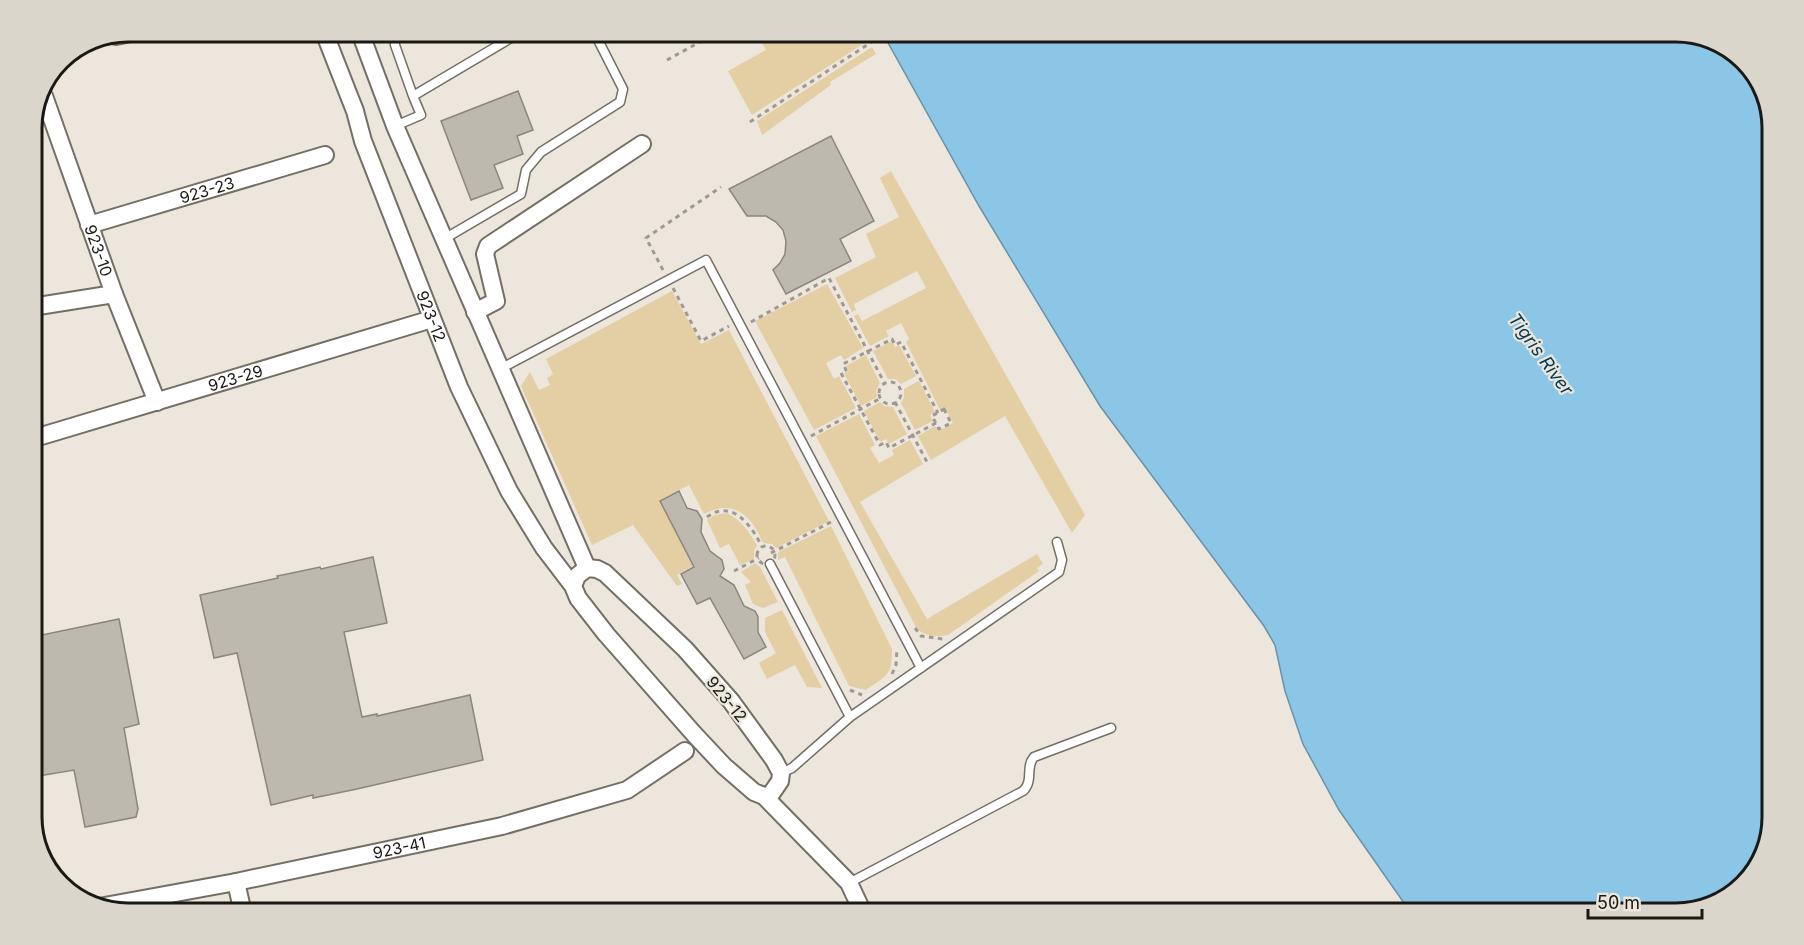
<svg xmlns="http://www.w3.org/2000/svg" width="1804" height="945" viewBox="0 0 1804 945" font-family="Inter,sans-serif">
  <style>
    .green { fill: #e4cfa4 }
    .water { fill: #8cc6e7; stroke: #6a92a8; stroke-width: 1.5 }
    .building { fill: #beb9af; stroke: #8b867d; stroke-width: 1.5 }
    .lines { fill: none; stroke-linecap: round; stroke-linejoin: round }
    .service-casing { stroke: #746f66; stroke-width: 11 }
    .minor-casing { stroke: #746f66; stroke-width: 20 }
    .path { stroke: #9e9992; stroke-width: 3; stroke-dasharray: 4.5 4.5; stroke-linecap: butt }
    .service { stroke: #fff; stroke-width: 8 }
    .minor { stroke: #fff; stroke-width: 16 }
    .labels { text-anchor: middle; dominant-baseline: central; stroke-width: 4.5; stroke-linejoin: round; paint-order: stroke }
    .street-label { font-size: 16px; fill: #1b1915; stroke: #ece6dc }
    .water-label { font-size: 18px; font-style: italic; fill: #073a50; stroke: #ece6dc }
    .rim { fill: none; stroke: #1b1915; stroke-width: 3 }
  </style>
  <rect width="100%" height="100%" fill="#ece6dc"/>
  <!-- green -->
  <path class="green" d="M756,32H862L868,41L752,115L728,71L766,50Z
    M872,47L876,54L830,82L831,85L762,135L757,121Z
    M891,171L1085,515L1072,533L1005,416L931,460L918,436L935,426L939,431L953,423L945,408L940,410L906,342L909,339L901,323L886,331L889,336L870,346L854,316L858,314L862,321L926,288L917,271L854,304L856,310L852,312L835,278L876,257L866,234L899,217L880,178Z
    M827,284L863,348L844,360L841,355L826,363L834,379L839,376L856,408L814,430L755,321Z
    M672,291L701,344L729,330L829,521L776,548L772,544L763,543C752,516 734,498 704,514L689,485L660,500L693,566L677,575L682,584L677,586L633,525L592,545L521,386L530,372L539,390L550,385L547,378L553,374L546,359Z
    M892,341L895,347L899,345L916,376L901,384L895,379H888L873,351Z
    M866,355L880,383L876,391L877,397L861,406L844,373L849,371L846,366Z
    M919,381L935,412L930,415L933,421L915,430L901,403L904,398V389Z
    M880,402L884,406L893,407L907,434L889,444L886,439L880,442L864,411Z
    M859,414L875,445L870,448L879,463L894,455L892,450L910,440L923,464L860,502L927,619L1037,554L1043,564L1037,568L1039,571L948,635C937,638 926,636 917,629L816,436Z
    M727,513C742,521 749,531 757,546L754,550V559L740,565L729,544L720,548L707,520L715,515Z
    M831,526L892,649C892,676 887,675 866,690L849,686L785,557L778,560V552Z
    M755,563L760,567L778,602L763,608L753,604L745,585L751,582L741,572Z
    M782,610L822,688L807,687L795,665L767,679L759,663L776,653L765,632V618Z"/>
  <!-- water -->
  <path class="water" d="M882,32H1676L1719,42L1727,48L1762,91L1772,122V817L1762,860L1725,900L1676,913H1411L1339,810L1303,744L1285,691L1275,645L1264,626L1100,406L979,206Z"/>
  <!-- building -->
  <path class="building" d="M518,91L533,130L517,136L523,154L494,165L503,188L471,200L441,121Z
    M831,136L874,221L840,239L851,261L786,294L773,270L780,263L785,254L786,241L783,230L776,222L766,216H747L729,189Z
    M679,491L687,508L697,511L702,519L701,532L710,551L722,560L724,569L720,576L734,585L744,606L755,611L758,617V632L766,647L744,659L710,598L697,604L681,574L694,567L660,501Z
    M373,557L387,623L344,632L362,717L377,714V716L470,695L483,760L357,789L313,798V795L271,805L237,653L214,658L200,595L278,578L277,576L292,573L320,567L321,569Z
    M119,619L139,724L124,728L138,809L136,817L85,827L74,770L32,777V637Z"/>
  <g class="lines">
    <defs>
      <path id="service" d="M394,32L395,45L413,96
        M395,126L421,115L413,96L521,32
        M444,239L521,194L526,170L541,152L620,102L623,89L594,32
        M500,369L706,260L921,668
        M770,564L850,717
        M781,773L792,768L850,717L1059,572L1062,560L1057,542
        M849,883L1023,791C1034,781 1025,767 1034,757L1111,728"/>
      <g id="minor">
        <path id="s1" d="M324,32L355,111L363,141L459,387L509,491L544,548L573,586L578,598L606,634L694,734L724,766L754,792L764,796L771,794L780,781L781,773L774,760L731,701L685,649L605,573L597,569L587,568L577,576L573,586"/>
        <path d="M360,32L395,126L587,568"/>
        <path d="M116,36L136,32"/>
        <path id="s2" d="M44,96L114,294L157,402"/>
        <path id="s3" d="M89,225L325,155"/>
        <path d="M32,307L114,294"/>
        <path d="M475,312L496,301L485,254L488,246L642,144"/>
        <path id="s4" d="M38,437L432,319"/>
        <path d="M764,796L849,883L863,913"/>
        <path d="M236,882L243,913"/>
        <path id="s5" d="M99,907L236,882L502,826L627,790L685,751"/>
      </g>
    </defs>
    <!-- service casing -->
    <use href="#service" class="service-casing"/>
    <!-- minor casing -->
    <use href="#minor" class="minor-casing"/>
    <!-- path -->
    <path class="path" d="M667,60L718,32
      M750,122L873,41L867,32
      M663,270L646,238L721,187
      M673,288L701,341L729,326
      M751,322L829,278L885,384
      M879 393a11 11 0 1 1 22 0a11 11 0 1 1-22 0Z
      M895,402L927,462
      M944,409L951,423L939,429L932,416Z
      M936,423L889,448L886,442L880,445L841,373L846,370L843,364L892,339L895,345L901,342L938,413
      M811,436L881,398
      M707,517C732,498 752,526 762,547
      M757 555a9 9 0 1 1 18 0a9 9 0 1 1-18 0Z
      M771,553L831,522
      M734,571L759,558
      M915,628L921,636L943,639
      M892,674L896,665L897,649
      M850,690L862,695"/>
    <!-- service -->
    <use href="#service" class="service"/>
    <!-- minor -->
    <use href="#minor" class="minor"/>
  </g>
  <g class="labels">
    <!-- street labels -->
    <g class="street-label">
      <text stroke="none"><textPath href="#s3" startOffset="123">923-23</textPath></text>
      <text stroke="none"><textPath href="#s2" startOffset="164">923-10</textPath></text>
      <text stroke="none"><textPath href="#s1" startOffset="304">923-12</textPath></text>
      <text stroke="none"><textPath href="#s4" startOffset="206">923-29</textPath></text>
      <text transform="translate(727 699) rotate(51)">923-12</text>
      <text stroke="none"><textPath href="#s5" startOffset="306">923-41</textPath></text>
    </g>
    <!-- water labels -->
    <g class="water-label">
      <text transform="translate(1541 354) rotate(54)">Tigris River</text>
    </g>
  </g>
  <!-- crop -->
  <path d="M0 0H1804V945H0ZM128 42H1676A86 86 0 0 1 1762 128V817A86 86 0 0 1 1676 903H128A86 86 0 0 1 42 817V128A86 86 0 0 1 128 42Z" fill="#dbd6cc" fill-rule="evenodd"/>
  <path class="rim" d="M128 42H1676A86 86 0 0 1 1762 128V817A86 86 0 0 1 1676 903H128A86 86 0 0 1 42 817V128A86 86 0 0 1 128 42Z"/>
  <!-- scale -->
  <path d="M1588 909v9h114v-9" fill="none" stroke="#1b1915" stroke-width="3"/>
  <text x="1597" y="909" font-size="18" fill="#1b1915" stroke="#ece6dc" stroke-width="4.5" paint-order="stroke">50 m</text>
</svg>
